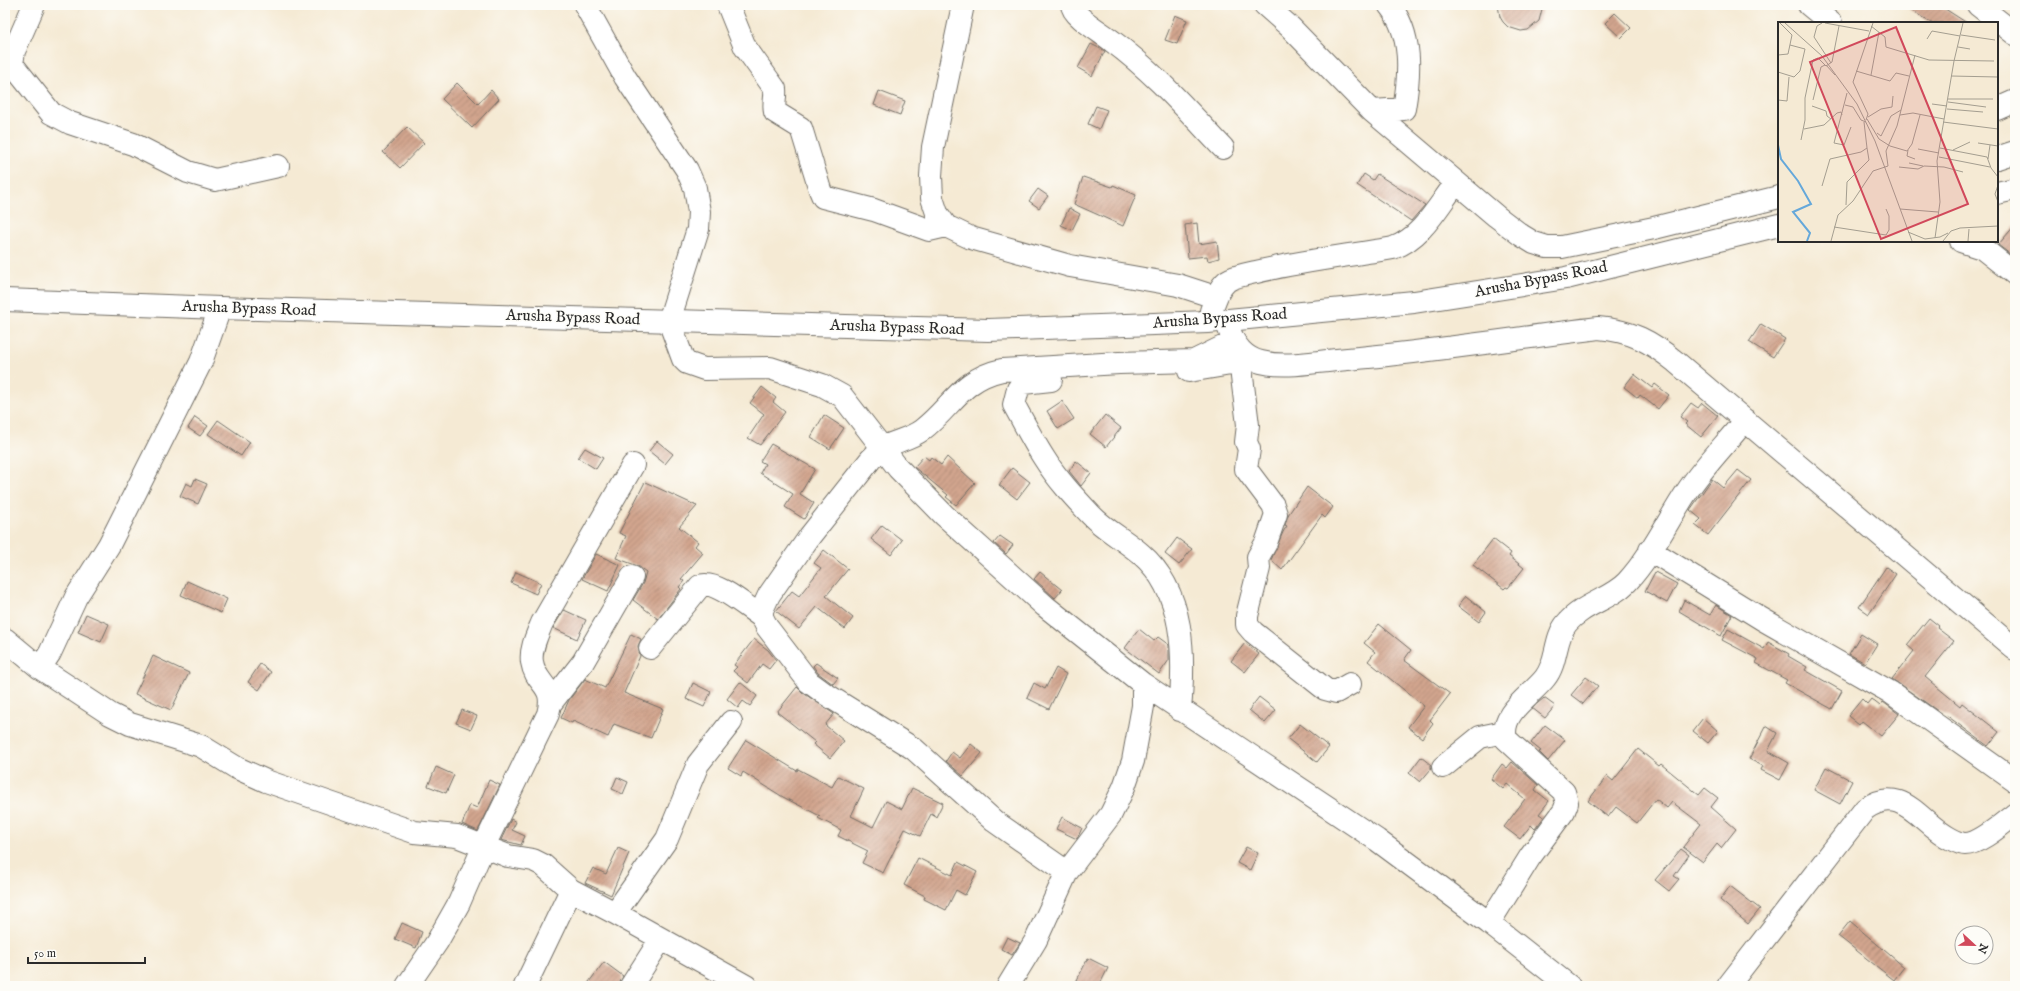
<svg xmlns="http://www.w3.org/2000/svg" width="2020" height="991" viewBox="0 0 2020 991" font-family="'IM FELL English',serif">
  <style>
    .building { fill: url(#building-hatch) }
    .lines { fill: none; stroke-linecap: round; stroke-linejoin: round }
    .minor-casing { stroke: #726e66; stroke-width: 24 }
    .major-casing { stroke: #726e66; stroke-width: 24 }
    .minor { stroke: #fff; stroke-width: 22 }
    .major { stroke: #fff; stroke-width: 22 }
    .labels { text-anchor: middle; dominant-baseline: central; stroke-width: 3; stroke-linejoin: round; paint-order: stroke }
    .street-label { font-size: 16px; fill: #2b2b2b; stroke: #fdfcf7 }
    .inset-river { fill: none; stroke: #65a8da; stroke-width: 2 }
    .inset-road { fill: none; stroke: #a49e90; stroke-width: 1 }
    .view { fill: #d1495b; fill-opacity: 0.15; stroke: #d1495b; stroke-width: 2 }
    .inset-edge { fill: none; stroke: #2b2b2b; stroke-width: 2 }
  </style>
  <defs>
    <pattern id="building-hatch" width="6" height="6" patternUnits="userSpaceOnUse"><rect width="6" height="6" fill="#d2a58e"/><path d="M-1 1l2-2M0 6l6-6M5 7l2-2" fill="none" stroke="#ab8774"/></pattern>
  </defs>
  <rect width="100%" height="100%" fill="#fdfcf7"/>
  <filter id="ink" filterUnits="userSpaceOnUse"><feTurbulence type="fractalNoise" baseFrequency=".025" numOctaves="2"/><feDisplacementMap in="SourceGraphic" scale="8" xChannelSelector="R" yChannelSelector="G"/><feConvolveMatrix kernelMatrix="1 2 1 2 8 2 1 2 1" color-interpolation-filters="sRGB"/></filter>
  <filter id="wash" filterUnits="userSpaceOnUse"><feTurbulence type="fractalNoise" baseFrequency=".012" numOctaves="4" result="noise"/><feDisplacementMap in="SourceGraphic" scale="16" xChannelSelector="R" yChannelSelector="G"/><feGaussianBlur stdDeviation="0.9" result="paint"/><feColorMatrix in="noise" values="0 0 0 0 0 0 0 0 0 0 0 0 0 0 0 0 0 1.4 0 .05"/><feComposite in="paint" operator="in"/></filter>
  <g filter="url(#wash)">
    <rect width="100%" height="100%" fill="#f5ead4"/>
    <g id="blocks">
      <!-- building -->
      <path class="building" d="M1498,5H1543L1539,21L1528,30L1521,31L1508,27L1503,22L1500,17Z
        M1903,5H1939L1967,23H1931Z
        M1615,13L1631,28L1621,38L1605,23Z
        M1175,15L1187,20L1177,44L1165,40Z
        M1091,44L1105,51L1092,76L1078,68Z
        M457,83L478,104L491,90L499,99L472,128L442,99Z
        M879,91L905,101L900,115L874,105Z
        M1096,106L1107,110L1099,129L1088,124Z
        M407,127L424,143L400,168L383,152Z
        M1364,174L1373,180L1377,174L1425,205L1411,221L1357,185Z
        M1083,177L1112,187L1113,185L1136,195L1123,226L1074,204Z
        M1038,189L1048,196L1039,208L1029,201Z
        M1069,208L1080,214L1072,230L1061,225Z
        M1197,223L1199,244L1217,241L1219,258L1208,261L1207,256L1188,258L1185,225Z
        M2015,225V258L1998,245Z
        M1761,324L1785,339L1773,357L1749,342Z
        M1634,374L1652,388L1655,384L1669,395L1658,409L1640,395L1638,398L1624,387Z
        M762,387L776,398L773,402L785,412L760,445L748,438L764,414L750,403Z
        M1062,401L1074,419L1058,429L1047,411Z
        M1691,403L1698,408L1702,403L1718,416L1701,437L1685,424L1687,422L1680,417Z
        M824,415L844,428L830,449L811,437Z
        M1105,415L1121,428L1106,447L1090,434Z
        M195,417L208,426L200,436L188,428Z
        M218,420L250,442L241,456L208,434Z
        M657,441L673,454L665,464L649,451Z
        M771,444L815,469L800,494L814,503L804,519L785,507L793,494L760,473L765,464L760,461Z
        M585,448L603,458L596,469L578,458Z
        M924,456L929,460L931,457L941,465L947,457L975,483L956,505L946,497L948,495L914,467Z
        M1076,461L1091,473L1081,486L1069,471Z
        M1012,468L1030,482L1017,499L999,485Z
        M1738,470L1751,480L1708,535L1695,525L1701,519L1690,510L1712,479L1723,488Z
        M195,479L207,484L198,504L180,496L186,483L192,486Z
        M645,482L697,506L679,527L698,542L695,546L703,553L681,579L684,581L679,587L681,589L658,619L633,600L643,583L646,572L638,566L616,558L626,536L619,533Z
        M1307,487L1333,507L1325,518L1322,515L1282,570L1271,560L1283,532L1287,526L1285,525L1288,515Z
        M882,525L902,540L891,555L871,539Z
        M1000,536L1013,545L1006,554L994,543Z
        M1177,538L1192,549L1179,565L1165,554Z
        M1493,539L1511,553L1509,556L1524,568L1508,588L1506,587L1504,589L1473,565Z
        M824,550L848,569L826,596L853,618L845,629L817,607L799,629L776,611L792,591L799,596L821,568L814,563Z
        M596,554L620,565L608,591L582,579Z
        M1886,567L1896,574L1869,614L1859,607Z
        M516,572L541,583L536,594L511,583Z
        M1040,572L1062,590L1055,598L1034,579Z
        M1655,572L1677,584L1667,603L1645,591Z
        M187,581L227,599L221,613L181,595Z
        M1466,596L1486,612L1479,622L1458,606Z
        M1684,600L1710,615L1716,605L1732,615L1721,636L1679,611Z
        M564,610L586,620L577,639L553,628Z
        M86,614L109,624L101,642L78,632Z
        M1929,618L1939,626L1937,628L1954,641L1925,677L1960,706L1962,703L1999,732L1988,746L1946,715L1945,716L1892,679L1914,651L1907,645Z
        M1379,624L1411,650L1404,660L1450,694L1430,720L1433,723L1422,738L1408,727L1424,706L1368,661L1375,652L1364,643Z
        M1139,629L1154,641L1158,637L1169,645V660L1159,674L1125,648Z
        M1728,629L1764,649L1768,642L1789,654L1788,656L1807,667L1805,670L1842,691L1832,709L1785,683L1787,680L1756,663L1758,659L1722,640Z
        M631,634L641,639L638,646L640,656L624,693L663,709L651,738L614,724L608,737L573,721L572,723L561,718L569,700L585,679L605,688Z
        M1861,634L1877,644L1865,663L1849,654Z
        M754,639L768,650L776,660L769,669L762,664L748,683L733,671L737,667L734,665Z
        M1245,643L1259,654L1245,672L1231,661Z
        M153,656L189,673L171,710L135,694Z
        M816,663L838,678L833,684L818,673L813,666Z
        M260,664L271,672L259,690L248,682Z
        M1056,668L1066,674L1049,709L1027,698L1034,683L1045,689Z
        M1586,677L1598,686L1583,704L1571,695Z
        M740,682L757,696L750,706L743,701L738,708L727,699Z
        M693,683L711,692L704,707L686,699Z
        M797,687L802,692L834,714L825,725L844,741L830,758L813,744L815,742L777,712Z
        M1259,697L1276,710L1265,723L1249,710Z
        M1544,698L1555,706L1545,718L1532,708Z
        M1862,699L1867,704L1871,699L1880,706L1883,702L1899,714L1881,736L1862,721L1859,725L1848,716Z
        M462,710L477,716L471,729L456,723Z
        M1703,718L1718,731L1708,743L1693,731Z
        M1300,724L1329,747L1317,762L1288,739Z
        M1545,725L1565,740L1548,761L1539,752L1541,751L1531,743Z
        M1766,726L1777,733L1768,751L1789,763L1780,780L1761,770L1763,766L1749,759Z
        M746,740L797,771L798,769L832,787L838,776L864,789L851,816L873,827L886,801L902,809L912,788L943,803L936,817L931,814L920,836L905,829L883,873L862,863L868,851L838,836L841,830L818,818L820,816L783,797L743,772L741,776L728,768Z
        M971,744L982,753L963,776L946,761L952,752L960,758Z
        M1638,749L1659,766L1661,764L1699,795L1705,788L1718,798L1711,807L1736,829L1721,848L1717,844L1703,862L1683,847L1701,824L1672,802L1667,808L1656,799L1637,823L1616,807L1608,817L1588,801L1607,776L1613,781Z
        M1421,757L1431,765V769L1420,782L1409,773Z
        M1512,762L1538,785L1535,790L1549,801L1539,814L1544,817L1535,829L1531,825L1520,839L1504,827L1525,799L1507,784L1503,789L1491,779L1502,764L1507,768Z
        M436,767L454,775L446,793L428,786Z
        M1826,767L1852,781L1840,804L1814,790Z
        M617,777L628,782L623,794L612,789Z
        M489,780L500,785L478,831L462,824L470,805L477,808Z
        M1062,817L1082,828L1077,839L1056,829Z
        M511,819L516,822L512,830L525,836L521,845L501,840Z
        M1246,847L1258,853L1250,870L1237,863Z
        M618,848L629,853L611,895L585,883L593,868L606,874Z
        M1681,849L1689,855L1674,876L1679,879L1669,891L1655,880Z
        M918,858L952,875L958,862L977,872L965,895L956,890L946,910L924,899L925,896L904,885Z
        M1730,886L1760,909L1748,924L1720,900Z
        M1850,921L1904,967L1894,980L1838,936Z
        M402,923L422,932L416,948L395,939Z
        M1007,937L1020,943L1012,955L1001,949Z
        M1088,958L1108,968L1099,986H1074Z
        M604,962L623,976L619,986H586Z"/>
    </g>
  </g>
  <g filter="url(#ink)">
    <use href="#blocks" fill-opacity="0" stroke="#726e66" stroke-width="1"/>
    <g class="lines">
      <defs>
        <path id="minor" d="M34,5L14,51L12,64L51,113L70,123L133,144L188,172L215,180L278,166
          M585,5L625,77L687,170L695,188L699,212L698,229L669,321L683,359L687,363L704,369L770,368L822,385L842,396L898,468L944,515L1045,606L1143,684L1377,840L1489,923L1569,986
          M728,5L745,47L775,89C776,98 773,104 775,112L801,128L820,190L823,197L874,210L929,230L946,226
          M963,5L933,147L931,176L932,198L937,213L946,226L971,238L1070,266L1178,285L1215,297
          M1072,5C1072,16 1104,34 1112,41C1153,71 1188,111 1223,148
          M1265,5L1290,27L1372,111L1496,216L1521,235L1534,243L1547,247H1562L1654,228L1779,197
          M1809,5L1831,23
          M1978,5L2015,34
          M1997,109L2015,101
          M1372,111L1404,109C1410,74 1413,34 1389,5
          M1997,193L2015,189
          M1961,241L1982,248L2015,274
          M1211,311C1215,300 1218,289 1227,281C1235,276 1247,274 1256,272C1301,261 1347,256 1393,248C1422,238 1438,206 1456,183
          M1229,329C1234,345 1244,358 1261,362C1285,368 1313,362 1337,360C1424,353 1511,339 1598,328C1632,331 1650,341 1676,362L2015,649
          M1243,353L1242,377L1248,425L1246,442L1249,449L1246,469L1273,505L1276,514L1266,543L1258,557L1259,568L1247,616V625L1253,632L1325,689L1336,692L1350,684
          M1189,371L1243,362
          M1051,380L1023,383L1018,389L1014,405C1024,423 1033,441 1044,458C1057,479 1074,497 1091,515C1105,530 1125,540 1141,554C1185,592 1185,656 1180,710
          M1650,550L1762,619L1890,692L2015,781
          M5,639L40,668L110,714L130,724L201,746L237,768L266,781L414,832L457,836L508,856L533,860L543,865L571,890L615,913L746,986
          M650,648L700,586C715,579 748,608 762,617
          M40,668L50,653L76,597L109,545L201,362L220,308
          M551,703L583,662L632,577
          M1443,767L1480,737L1504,732
          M1067,872L994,821L914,749L824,693L809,682L767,627L762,617V610L769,595L810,536L871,459C875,456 878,451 882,448C895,441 910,439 922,430C952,407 961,379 1002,370L1119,363L1194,361L1233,342
          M615,913L667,839L698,764L731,722
          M1489,923L1530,857L1564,811L1567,803L1564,792L1506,739C1499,713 1531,696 1545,678C1558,662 1554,638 1567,623C1583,604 1611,599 1627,582C1651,556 1667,522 1686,493C1703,467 1726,444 1745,420
          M407,986L437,942L459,903L483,848L548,714C556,684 536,686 532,662C530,649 537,635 542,623L633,465
          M525,986L571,890
          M631,986L661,939
          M1008,986L1036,940L1067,872L1111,814L1124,787L1133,761L1143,706V684
          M1728,986L1865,809C1903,782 1920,824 1951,839C1955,841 1961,844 1965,844C1980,844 2003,823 2015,814"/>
        <path id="major" d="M1997,158L2015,152
          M5,300L220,308L988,330L1208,322L1414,302L1566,278L1779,225"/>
      </defs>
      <!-- minor casing -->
      <use href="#minor" class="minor-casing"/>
      <!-- major casing -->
      <use href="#major" class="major-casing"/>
      <!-- minor -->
      <use href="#minor" class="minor"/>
      <!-- major -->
      <use href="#major" class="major"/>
    </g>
  </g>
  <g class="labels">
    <!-- street labels -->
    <g class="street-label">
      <text transform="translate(1541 280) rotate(-11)">Arusha Bypass Road</text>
      <text transform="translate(249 309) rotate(2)">Arusha Bypass Road</text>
      <text transform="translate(573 318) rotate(2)">Arusha Bypass Road</text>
      <text transform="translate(1220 319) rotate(-4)">Arusha Bypass Road</text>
      <text transform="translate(897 328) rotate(2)">Arusha Bypass Road</text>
    </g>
  </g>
  <!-- overview -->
  <g transform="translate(1778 22)">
    <rect width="220" height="220" fill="#f5ead4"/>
    <path class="inset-river" d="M0,123L3,137L20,159L33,182L15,190L32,211L29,219"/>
    <path class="inset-road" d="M7,1L44,34L79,82L97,119L134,219M44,1L39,4L36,15L53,41M47,1L91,9M93,4L107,15L108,25L151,38L216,39M183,13L217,18M149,17L154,9L182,14M180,25L192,27M0,33L10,32L14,13L2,1M48,43L57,53M78,49L112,59L118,51L131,54M0,50L16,55L22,49L27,27L12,23M93,53L101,10M173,54L220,55M69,71L56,121L66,123L73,105M170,77H215M0,78L9,79L11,55M35,78L43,45L47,43M170,80L208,85M154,82L169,84M67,83L75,85L83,98L88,100M34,84L48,89L49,94L53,97M169,87L205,90M122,93L135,91L166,97M90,95L103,87L114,85L115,74M89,97L101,117L112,124L129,129L134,122L142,93M88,98L90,92L75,60L95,1M165,100L220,107M26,107L46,103L59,91L63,90L64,93M99,111L103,114L113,94L123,88M23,118L27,98V76L35,38L40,36L48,44L54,40L61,4M200,121L220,124M162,126L209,135L213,146L220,155M140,127L161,131M130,128L129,134L137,137M175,128L192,120M161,135L212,145M210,137L212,123M131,141L145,144M121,145L140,147L146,144L166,145L185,150M220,163L217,172L220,180M44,164L52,137L83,130L89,126L86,100M68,183L69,160L91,138L89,126M122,187L160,190M56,205L108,213L111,208V194L108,187M130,210L147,217L162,215L170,211M157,216L162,180L159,139L176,39L185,1M53,219L60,193L75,179L95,149L110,144L108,129L119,104L137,33M165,219L173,209L182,206L220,204M190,219L191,207"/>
    <path class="view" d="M118,5L190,182L103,217L32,40Z"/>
    <rect width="220" height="220" class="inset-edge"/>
  </g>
  <!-- margin -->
  <rect width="2020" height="991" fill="none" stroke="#fdfcf7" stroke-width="20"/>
  <!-- north arrow -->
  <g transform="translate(1974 945) rotate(112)"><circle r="19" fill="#fdfcf7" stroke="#a9a8a5"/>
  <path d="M0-3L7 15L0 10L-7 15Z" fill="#d1495b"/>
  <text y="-6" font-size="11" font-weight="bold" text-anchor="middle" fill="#2b2b2b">N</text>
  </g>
  <!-- scale -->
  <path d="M28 957v6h117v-6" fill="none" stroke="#2b2b2b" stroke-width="2"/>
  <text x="34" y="957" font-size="12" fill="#2b2b2b" stroke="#fdfcf7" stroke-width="3" paint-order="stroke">50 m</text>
</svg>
